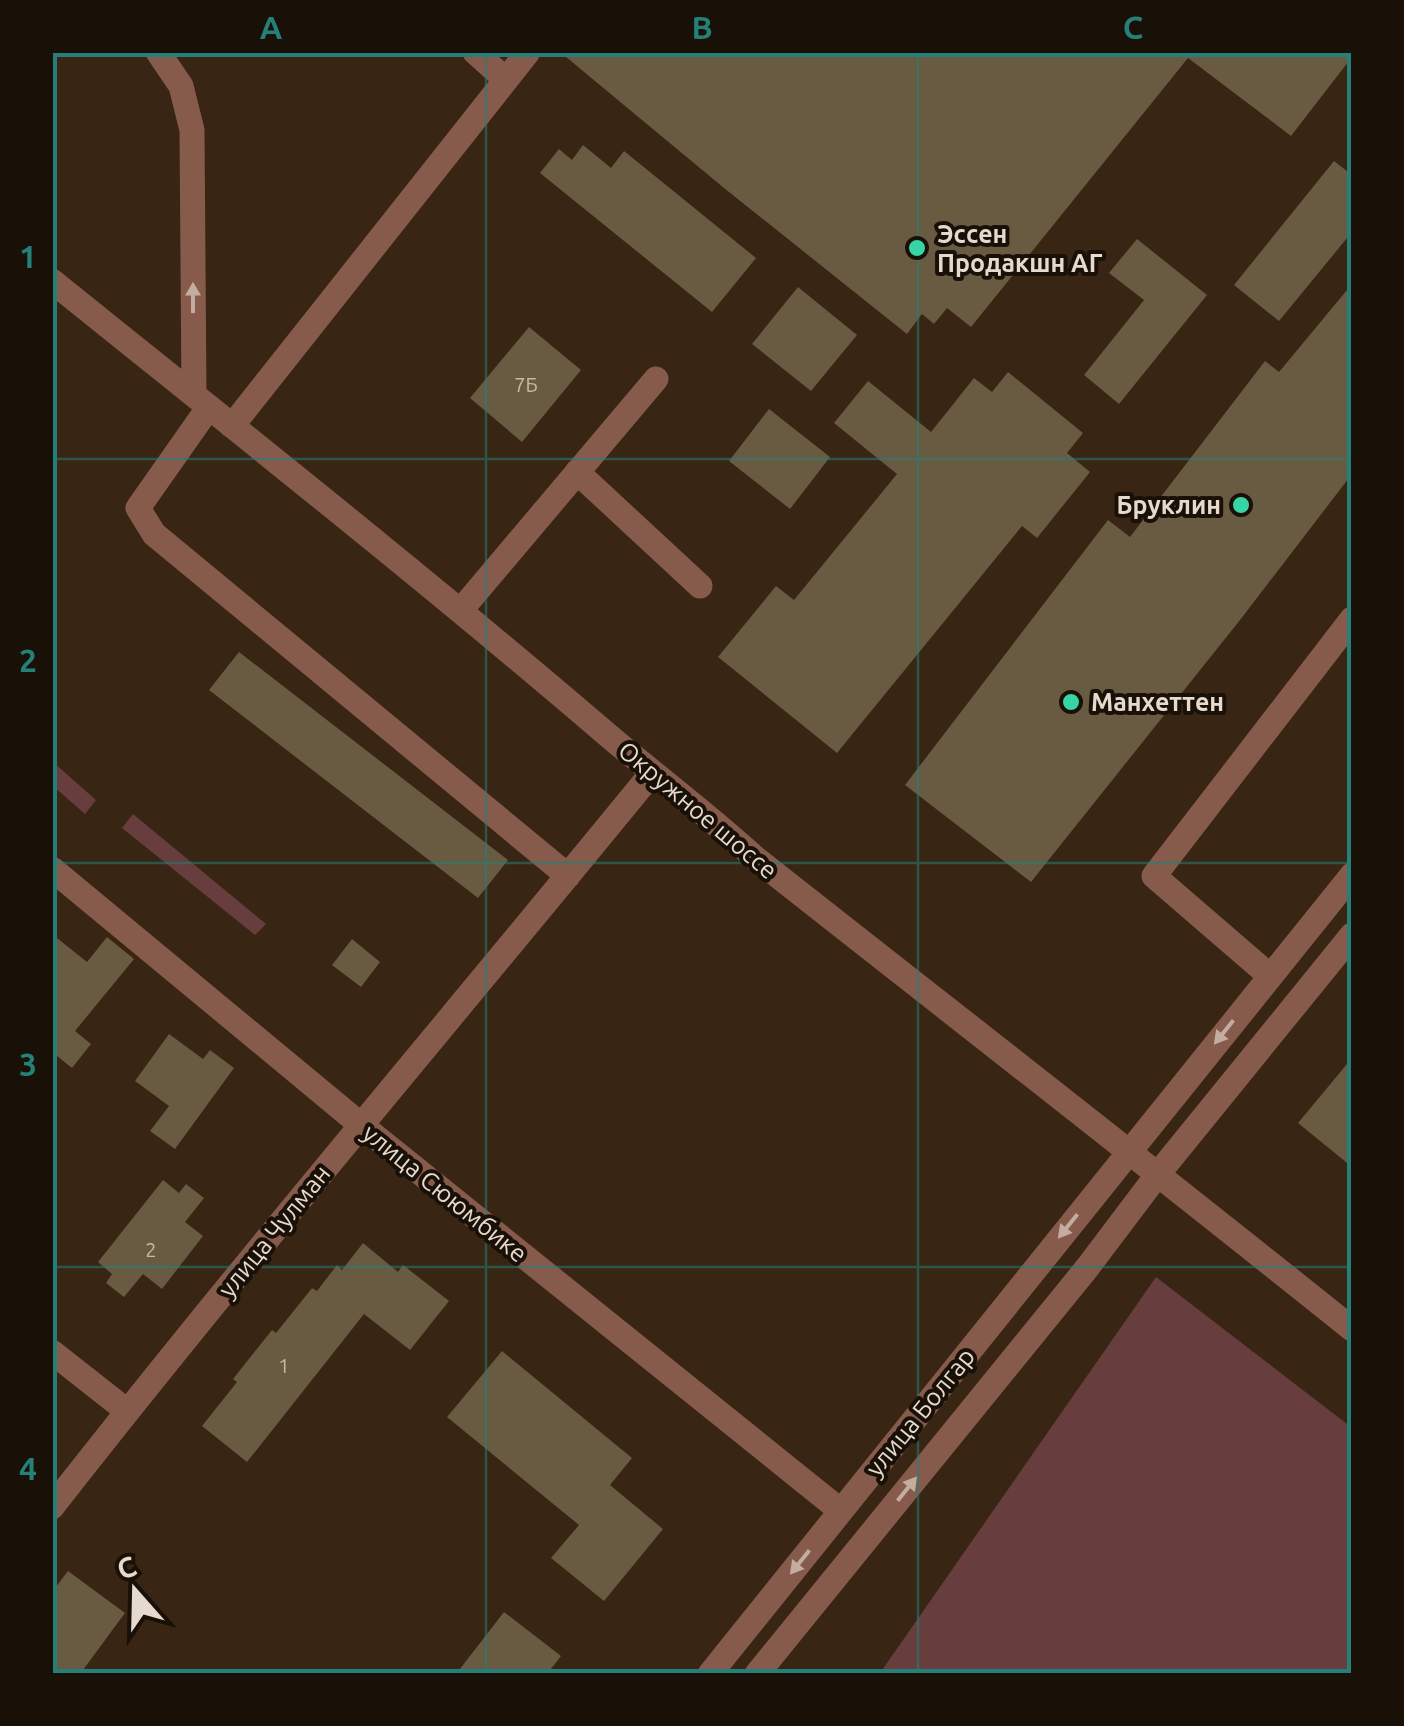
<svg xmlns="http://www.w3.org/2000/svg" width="1404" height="1726" viewBox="0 0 1404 1726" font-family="Ubuntu,sans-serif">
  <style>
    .green { fill: #673d3d }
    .building { fill: #685b42 }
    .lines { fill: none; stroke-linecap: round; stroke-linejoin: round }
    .minor { stroke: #865b4c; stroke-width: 25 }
    .oneway { fill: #c4ada0 }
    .grid { fill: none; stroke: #248078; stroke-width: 2.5; stroke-opacity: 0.55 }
    .poi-dot { fill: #37d4a6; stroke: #191008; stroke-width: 4 }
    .labels { text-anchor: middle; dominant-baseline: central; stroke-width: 8; stroke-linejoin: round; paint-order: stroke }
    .number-label { font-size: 20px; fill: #c6baab }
    .poi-label { font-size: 25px; font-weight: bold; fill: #e6d9ce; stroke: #191008; text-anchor: start }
    .street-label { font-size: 25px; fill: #e6d9ce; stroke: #191008 }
    .neatline { fill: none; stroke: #248078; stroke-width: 4 }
    .grid-label { font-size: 32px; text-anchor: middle; font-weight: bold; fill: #248078 }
  </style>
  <rect width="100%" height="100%" fill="#382513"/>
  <!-- green -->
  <path class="green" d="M53,762L96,800L85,814L53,786Z
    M133,814L266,924L255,935L122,828Z
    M1156,1277L1351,1427V1673H880Z"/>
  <!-- building -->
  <path class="building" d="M560,52H1352V57L1291,136L1188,58L971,327L947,308L934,324L922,314L907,334L724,188Z
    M583,145L611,168L624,151L756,258L712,312L540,173L559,149L572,160Z
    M1334,161L1352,175V232L1279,321L1234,285Z
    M1137,239L1207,295L1119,404L1084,375L1144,300L1109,273Z
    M1352,284V474L1240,620L1031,882L905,785L1108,520L1130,537L1265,361L1279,372Z
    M798,287L857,335L811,391L752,344Z
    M529,327L581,370L522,442L470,398Z
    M1008,372L1083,433L1067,453L1090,472L1037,538L1022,526L837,753L718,657L776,586L794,600L897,474L834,423L868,381L931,432L974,378L992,392Z
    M769,409L830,457L790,509L729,461Z
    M239,652L508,860L478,898L209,690Z
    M52,934L87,962L107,937L134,959L75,1031L91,1044L72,1068L52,1052Z
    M352,939L380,962L361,987L332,965Z
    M169,1034L203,1059L210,1050L234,1068L175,1149L150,1131L169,1106L135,1081Z
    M1352,1058V1167L1298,1123Z
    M163,1180L179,1193L186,1184L204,1198L185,1222L203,1236L162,1289L143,1274L124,1297L106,1283L112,1274L98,1262Z
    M363,1243L398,1272L403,1265L449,1301L410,1350L364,1314L247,1462L202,1426L237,1382L233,1379L272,1330L276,1333L312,1288L317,1291L337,1265L342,1270Z
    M502,1351L632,1458L610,1485L663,1529L604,1601L551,1558L579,1525L447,1417Z
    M68,1571L125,1613L80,1674H52V1592Z
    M504,1612L561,1656L547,1674H456Z"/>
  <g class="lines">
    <!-- minor -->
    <path class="minor" d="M158,52L181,86L192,130L194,395
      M475,52L506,80
      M52,281C237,430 423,577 603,731C653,774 706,813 754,857C953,1014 1154,1170 1352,1329
      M209,407L138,508L154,534L568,876
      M232,426L528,52
      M577,472L700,586
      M461,610L656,379
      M52,869L361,1125L841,1511
      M1270,976L1154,876L1352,619
      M52,1352L127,1411
      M52,1507C247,1258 452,1018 652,773
      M710,1674L1352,875
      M757,1674L1087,1268L1158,1174L1352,935"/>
  </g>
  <!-- one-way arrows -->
  <defs><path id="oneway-solid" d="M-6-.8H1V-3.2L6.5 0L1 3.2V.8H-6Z" transform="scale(2.5)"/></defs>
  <g class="oneway">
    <use href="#oneway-solid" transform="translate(193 298) rotate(-90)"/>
    <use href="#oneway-solid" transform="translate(1224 1032) rotate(129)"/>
    <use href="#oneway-solid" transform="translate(1068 1226) rotate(129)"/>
    <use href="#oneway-solid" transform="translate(907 1489) rotate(-51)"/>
    <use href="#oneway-solid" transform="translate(800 1562) rotate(129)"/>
  </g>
  <!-- grid -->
  <path class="grid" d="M486,52V1674M918,52V1674M52,459H1352M52,863H1352M52,1267H1352"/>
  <!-- markers -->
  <g class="poi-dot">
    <circle cx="917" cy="248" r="10"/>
    <circle cx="1241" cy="505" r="10"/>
    <circle cx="1071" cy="702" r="10"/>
  </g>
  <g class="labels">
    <!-- number labels -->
    <g class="number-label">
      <text x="526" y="384">7Б</text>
      <text x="151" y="1249">2</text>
      <text x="284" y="1365">1</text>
    </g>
    <!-- poi labels -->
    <g class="poi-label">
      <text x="937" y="234">Эссен<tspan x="937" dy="29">Продакшн АГ</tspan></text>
      <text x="1221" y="505" text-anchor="end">Бруклин</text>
      <text x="1091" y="702">Манхеттен</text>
    </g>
    <!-- street labels -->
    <g class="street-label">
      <text transform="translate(698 810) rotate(40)">Окружное шоссе</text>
      <text transform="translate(445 1193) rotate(39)">улица Сююмбике</text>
      <text transform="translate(274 1231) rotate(-51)">улица Чулман</text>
      <text transform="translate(920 1412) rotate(-51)">улица Болгар</text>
    </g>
  </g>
  <!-- border -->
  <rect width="1404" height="1726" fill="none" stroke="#191008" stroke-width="110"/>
  <!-- north arrow -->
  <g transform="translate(135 1591) rotate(340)" stroke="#191008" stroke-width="8" paint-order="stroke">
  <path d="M0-8L18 38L0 25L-18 38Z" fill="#e6d9ce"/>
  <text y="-15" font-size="28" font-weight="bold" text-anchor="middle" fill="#e6d9ce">С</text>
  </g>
  <rect x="55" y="55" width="1294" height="1616" class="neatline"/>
  <g class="grid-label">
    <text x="271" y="39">A</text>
    <text x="702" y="39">B</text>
    <text x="1133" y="39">C</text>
    <text x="28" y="268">1</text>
    <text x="28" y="672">2</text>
    <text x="28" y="1076">3</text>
    <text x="28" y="1480">4</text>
  </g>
</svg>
